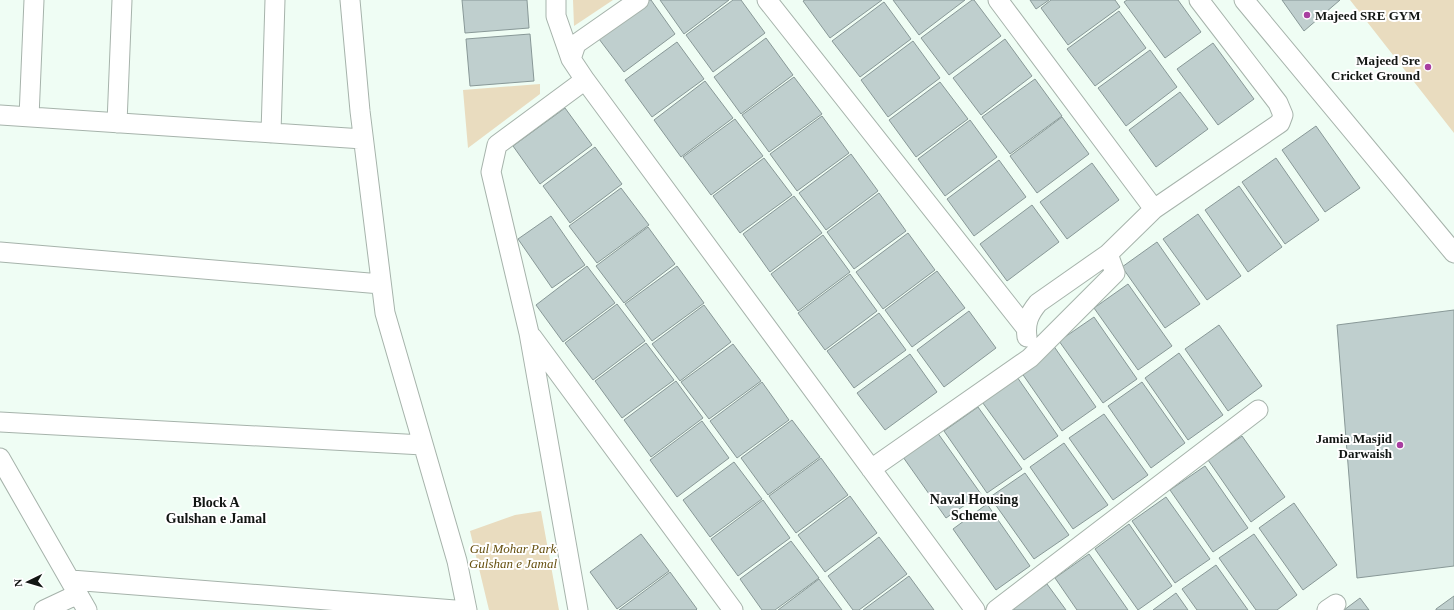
<svg xmlns="http://www.w3.org/2000/svg" width="1454" height="610" viewBox="0 0 1454 610" font-family="Georgia,serif">
  <style>
    .green { fill: #e9dcbf }
    .building { fill: #bfcfce; stroke: #889897 }
    .lines { fill: none; stroke-linecap: round; stroke-linejoin: round }
    .street-casing { stroke: #a6b3ab; stroke-width: 21 }
    .street { stroke: #fff; stroke-width: 19 }
    .poi-dot { fill: #a83ea0; stroke: #fff; stroke-width: 1.5 }
    .labels { text-anchor: middle; dominant-baseline: central; stroke-width: 4; stroke-linejoin: round; paint-order: stroke }
    .poi-label { font-size: 13px; font-weight: bold; fill: #121613; stroke: #fff; text-anchor: end }
    .park-label { font-size: 13px; font-style: italic; fill: #66500f; stroke: #fff }
    .neighbourhood-label { font-size: 14px; font-weight: bold; fill: #121613; stroke: #fff }
  </style>
  <rect width="100%" height="100%" fill="#effdf4"/>
  <!-- green -->
  <path class="green" d="M573,0H613L574,26Z
    M1350,0H1454V133Z
    M540,84V94L468,148L463,90Z
    M541,511L559,610H489L470,531L515,515Z"/>
  <!-- building -->
  <path class="building" d="M462,0H527L529,28L465,33Z
    M643,0H651L675,34L624,72L596,35Z
    M660,0H729L684,34Z
    M733,0H741L765,33L713,72L686,35Z
    M805,0H882L830,38L803,1Z
    M893,0H965L919,35Z
    M972,0H974L1001,36L949,75L921,38Z
    M1030,0H1049L1036,9Z
    M1051,0H1115L1120,7L1068,45L1041,8Z
    M1127,0H1178L1201,32L1165,58L1124,2Z
    M1282,0H1340L1304,31Z
    M884,2L911,39L860,77L832,41Z
    M1119,11L1146,48L1095,86L1067,49Z
    M530,34L534,81L470,86L466,39Z
    M766,38L793,75L741,114L714,77Z
    M1005,39L1032,76L981,115L953,78Z
    M913,41L940,78L888,117L861,80Z
    M677,42L704,79L652,117L625,80Z
    M1213,43L1254,99L1218,125L1177,69Z
    M1150,50L1177,87L1126,126L1098,88Z
    M794,77L822,114L769,152L742,115Z
    M1035,79L1062,116L1010,154L982,117Z
    M705,81L733,118L681,157L654,120Z
    M940,82L968,119L916,157L889,120Z
    M1180,92L1208,129L1156,167L1129,130Z
    M565,108L592,145L540,184L513,146Z
    M822,116L849,153L797,191L770,154Z
    M1062,117L1089,154L1037,193L1010,156Z
    M735,119L763,156L711,195L683,157Z
    M970,120L997,157L945,196L918,159Z
    M1316,126L1360,188L1325,212L1282,150Z
    M595,147L622,184L570,223L543,186Z
    M851,154L878,191L826,230L799,193Z
    M764,158L792,195L740,233L713,196Z
    M1276,158L1319,220L1285,244L1242,182Z
    M999,160L1026,197L974,236L947,199Z
    M1092,163L1119,200L1067,239L1040,202Z
    M1239,186L1282,247L1248,272L1205,210Z
    M621,188L649,225L597,263L569,226Z
    M879,193L906,231L854,269L827,232Z
    M794,196L822,233L770,272L743,234Z
    M1032,205L1059,242L1007,281L980,244Z
    M1198,214L1241,276L1207,300L1163,239Z
    M551,216L585,265L552,288L518,239Z
    M648,227L675,264L624,303L596,266Z
    M908,233L935,270L883,309L856,272Z
    M823,235L850,272L798,311L771,274Z
    M1157,242L1200,304L1165,328L1122,267Z
    M587,266L615,303L563,342L536,305Z
    M677,266L704,303L652,341L625,304Z
    M937,271L965,308L912,347L885,310Z
    M850,274L877,311L825,350L798,313Z
    M1128,284L1172,346L1138,370L1094,308Z
    M617,304L645,341L593,380L565,343Z
    M704,305L731,342L680,381L652,344Z
    M1454,310V566L1357,578L1337,325Z
    M969,311L996,348L944,387L917,350Z
    M879,313L906,350L854,388L827,351Z
    M1094,317L1137,379L1103,403L1059,341Z
    M1219,325L1262,386L1228,411L1185,349Z
    M646,343L674,380L622,418L595,381Z
    M733,344L761,381L709,419L681,382Z
    M1053,345L1096,407L1062,431L1019,369Z
    M1179,353L1223,415L1188,440L1145,378Z
    M910,354L937,392L885,430L857,393Z
    M1015,374L1058,436L1024,460L980,399Z
    M676,381L703,418L651,457L624,420Z
    M762,382L789,420L737,458L710,421Z
    M1142,382L1185,443L1151,468L1108,406Z
    M978,407L1022,469L987,493L944,431Z
    M1104,414L1148,475L1113,500L1069,438Z
    M792,420L820,457L768,495L741,458Z
    M702,421L729,458L677,497L650,460Z
    M937,432L981,494L946,518L903,457Z
    M1242,436L1285,497L1251,522L1208,460Z
    M1064,443L1108,505L1073,529L1030,467Z
    M821,458L848,495L796,533L769,496Z
    M734,462L762,499L710,537L683,500Z
    M1205,466L1248,528L1213,552L1170,490Z
    M1025,473L1069,535L1034,559L990,497Z
    M850,496L877,533L825,572L798,535Z
    M1166,497L1210,559L1175,583L1132,521Z
    M763,500L790,538L738,576L711,539Z
    M1294,503L1337,565L1303,590L1259,528Z
    M987,504L1030,566L996,590L953,529Z
    M1129,524L1172,586L1138,610L1095,549Z
    M641,534L669,571L617,609L590,572Z
    M1254,534L1297,595L1277,610H1256L1219,558Z
    M879,537L907,574L859,610H853L828,576Z
    M791,541L819,578L775,610H762L740,579Z
    M1089,554L1128,610H1077L1055,578Z
    M1216,565L1248,610H1197L1182,589Z
    M670,572L697,609L696,610H619Z
    M909,576L934,610H863Z
    M819,579L842,610H778Z
    M1047,584L1066,610H1014L1013,608Z
    M1176,593L1188,610H1153Z
    M1454,596V610H1436V609Z
    M1360,598L1369,610H1344Z"/>
  <g class="lines">
    <defs>
      <path id="street" d="M350,0L360,111L385,313L457,561L467,610
        M556,0V16L571,59L585,80L497,145L491,172L529,333L578,610
        M767,0L1026,328
        M998,0L1154,209
        M1244,0L1454,253
        M571,59L576,44L639,0
        M585,80L975,610
        M0,115L363,139
        M29,117L34,0
        M117,123L122,0
        M271,133L275,0
        M0,252L381,284
        M532,337L733,610
        M1027,337C1025,323 1029,314 1038,303L1108,254
        M0,422L423,445
        M0,458L87,610
        M871,469L1030,358L1115,273L1108,254L1154,209L1280,123L1283,115L1278,103L1199,0
        M71,580L455,610
        M44,610L78,594
        M996,610L1258,410
        M1327,610L1336,604"/>
    </defs>
    <!-- street casing -->
    <use href="#street" class="street-casing"/>
    <!-- street -->
    <use href="#street" class="street"/>
  </g>
  <!-- markers -->
  <g class="poi-dot">
    <circle cx="1307" cy="15" r="4"/>
    <circle cx="1428" cy="67" r="4"/>
    <circle cx="1400" cy="445" r="4"/>
  </g>
  <g class="labels">
    <!-- poi labels -->
    <g class="poi-label">
      <text x="1315" y="15" text-anchor="start">Majeed SRE GYM</text>
      <text x="1420" y="60">Majeed Sre<tspan x="1420" dy="15">Cricket Ground</tspan></text>
      <text x="1392" y="438">Jamia Masjid<tspan x="1392" dy="15">Darwaish</tspan></text>
    </g>
    <!-- park labels -->
    <g class="park-label">
      <text x="513" y="548">Gul Mohar Park<tspan x="513" dy="15">Gulshan e Jamal</tspan></text>
    </g>
    <!-- neighbourhood labels -->
    <g class="neighbourhood-label">
      <text x="974" y="499">Naval Housing<tspan x="974" dy="16">Scheme</tspan></text>
      <text x="216" y="502">Block A<tspan x="216" dy="16">Gulshan e Jamal</tspan></text>
    </g>
  </g>
  <!-- north arrow -->
  <g transform="translate(28 582) rotate(265)" stroke="#ffffff" stroke-width="3" paint-order="stroke">
  <path d="M0-3L7 15L0 10L-7 15Z" fill="#121613"/>
  <text y="-6" font-size="11" font-weight="bold" text-anchor="middle" fill="#121613">N</text>
  </g>
</svg>
